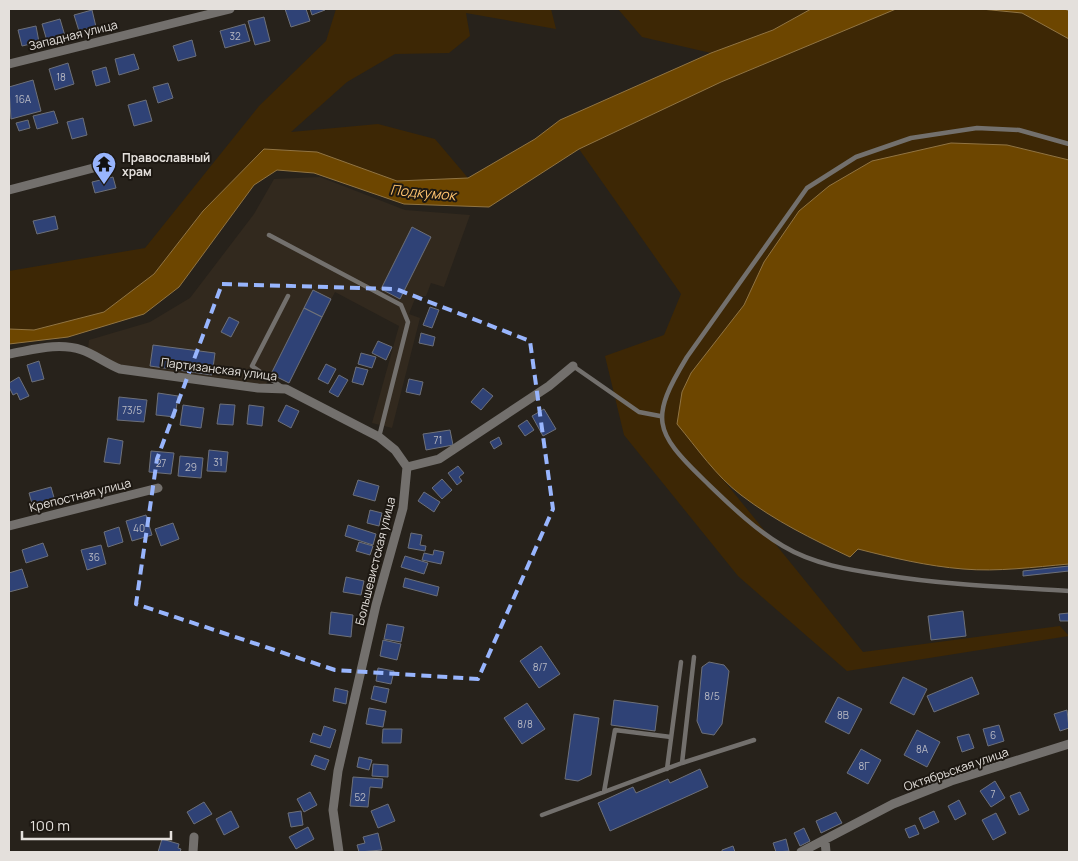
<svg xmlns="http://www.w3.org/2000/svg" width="1078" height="861" viewBox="0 0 1078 861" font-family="Manrope,sans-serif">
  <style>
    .built { fill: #32291e }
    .green { fill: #3d2705 }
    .water { fill: #6d4600; stroke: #917442 }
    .building { fill: #2f4276; stroke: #6d7079 }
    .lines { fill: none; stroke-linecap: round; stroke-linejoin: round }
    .service { stroke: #73706d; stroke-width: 4.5 }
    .minor { stroke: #73706d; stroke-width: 9 }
    .marked { fill: none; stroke: #98b5fd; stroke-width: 4; stroke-dasharray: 10 6; stroke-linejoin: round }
    .labels { text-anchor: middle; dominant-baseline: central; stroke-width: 4; stroke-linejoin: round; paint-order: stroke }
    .number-label { font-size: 10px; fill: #b7b8c2 }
    .street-label { font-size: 12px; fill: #e4e0dc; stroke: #1d1812 }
    .poi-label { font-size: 12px; font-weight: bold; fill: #e4e0dc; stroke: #1d1812; text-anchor: start }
    .water-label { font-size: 14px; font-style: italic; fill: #fbc06d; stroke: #1d1812 }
  </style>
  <rect width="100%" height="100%" fill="#27221b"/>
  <!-- built -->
  <path class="built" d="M320,177L405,210L470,215L444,287L431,283L426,296H416L409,314L420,318L392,428L372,423L399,326L335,292L289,383L271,374L262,392L130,371L88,349L89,340L150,322L190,298L254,214L274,179Z"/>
  <!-- green -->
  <path class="green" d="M336,9H551L556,29L466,13L470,36L449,53L395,54L347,82L291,132L378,124L435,139L468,178L397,181L317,152L264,149L203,211L154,274L104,312L34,330L9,329V271L145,248L259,106L326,41Z
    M618,9H811L773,30L711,53L642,37Z
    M896,9H981L1022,13L1069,39V160L1007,145L764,262L744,305L691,373L678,424L863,652L1060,626L1069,636L847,671L738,576L624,435L605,356L664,335L681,294L579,149L721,82Z"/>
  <!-- water -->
  <path class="water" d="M811,9H896L721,82L579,149L489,207L404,204L314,173L277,170L254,185L179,287L144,314L68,337L9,344V329L34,330L104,312L154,274L203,211L264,149L317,152L397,181L468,178L535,139L560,120L711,53L773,30Z
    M981,9H1065L1069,11V39L1022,13Z
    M951,143L1007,145L1069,160V564C1034,567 998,572 963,569C927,566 893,558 858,549L850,557C812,539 775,521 741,495C716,476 697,448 677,424L682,392L691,373L744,305L764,262L799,211L829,186L872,161Z"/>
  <!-- building -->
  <path class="building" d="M285,9H306L310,21L291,27Z
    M310,9H325V10L312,15Z
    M92,10L96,27L79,31L74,15Z
    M264,17L270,41L255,45L248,21Z
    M60,19L65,36L47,41L42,24Z
    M245,24L250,41L225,48L220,31Z
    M36,26L39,42L22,46L18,30Z
    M192,40L196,56L178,61L173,46Z
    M134,54L139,69L119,75L115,59Z
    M68,63L74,84L55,90L49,69Z
    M106,67L110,82L96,86L92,71Z
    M33,80L41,111L11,119L9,87Z
    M168,83L173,98L158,103L153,87Z
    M146,100L152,121L134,126L128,105Z
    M54,111L58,123L37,129L33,116Z
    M83,118L87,135L72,139L67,122Z
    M28,120L30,128L19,131L16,123Z
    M113,177L116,188L95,193L92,182Z
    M55,216L58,229L37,234L33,221Z
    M412,227L431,237L400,299L381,289Z
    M313,290L331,299L322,317L304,308Z
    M430,307L439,310L432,328L423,325Z
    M304,308L322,317L289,383L271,374Z
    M229,317L239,322L231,337L221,332Z
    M421,333L435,337L433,346L419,343Z
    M378,341L392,347L386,360L372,353Z
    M153,345L215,353L212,375L150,366Z
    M361,353L376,357L372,368L358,364Z
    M39,361L44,379L32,382L27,365Z
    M326,364L336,369L328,384L318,379Z
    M356,367L368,370L363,385L352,382Z
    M339,375L348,380L338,397L329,392Z
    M19,377L29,396L20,400L17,393L13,395L9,387V383Z
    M409,379L423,382L420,395L406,392Z
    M483,388L493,396L481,410L471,402Z
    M158,393L178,396L175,417L156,415Z
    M119,397L147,400L144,422L117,420Z
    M220,404L235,405L233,425L217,424Z
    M183,405L204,408L201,428L180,425Z
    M249,405L264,407L262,426L247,424Z
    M286,405L299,411L291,428L278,421Z
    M544,409L556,429L543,436L532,416Z
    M527,420L534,430L525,436L518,426Z
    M450,430L453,445L426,450L423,434Z
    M499,437L502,444L494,449L490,442Z
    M108,438L123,441L120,464L104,462Z
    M209,450L228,452L226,472L207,471Z
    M151,451L174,453L171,474L149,472Z
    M180,456L203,458L201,478L178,476Z
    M458,466L464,473L459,477L462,481L457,485L448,473Z
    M442,479L452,490L442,499L432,488Z
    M358,480L379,486L375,501L353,495Z
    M51,487L55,501L33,507L29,493Z
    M424,492L440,502L434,512L418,501Z
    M370,510L382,513L379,526L367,523Z
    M146,515L152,535L132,541L126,521Z
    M173,523L179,539L161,546L155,529Z
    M348,525L376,534L373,545L345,536Z
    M119,527L123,542L108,547L104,532Z
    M411,533L422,535L420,545L426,546L425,551L408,548Z
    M359,542L373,546L370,555L356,551Z
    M43,543L48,556L26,563L22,550Z
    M101,545L106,564L87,570L81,550Z
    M434,550L444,552L441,564L422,560L424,553L433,555Z
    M405,556L428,563L424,574L401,567Z
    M1069,566V571L1023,576V571Z
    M22,569L28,587L9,592V573Z
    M346,577L364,581L361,595L343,592Z
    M405,578L439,587L437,596L403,587Z
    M963,611L966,636L931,640L928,616Z
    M331,612L353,615L351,637L329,634Z
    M1069,613V621H1060L1059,614Z
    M387,624L404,627L401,642L384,639Z
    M383,640L401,644L397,660L380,656Z
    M541,646L560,674L539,688L520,661Z
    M709,662L724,665L729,671L722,724L714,735L702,733L697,721L702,667Z
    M378,668L394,671L391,684L376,681Z
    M903,677L927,689L914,715L890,703Z
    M972,677L979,694L934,712L927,696Z
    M374,686L389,689L386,703L371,699Z
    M335,688L348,691L346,704L333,701Z
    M838,697L862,709L849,734L825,722Z
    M614,700L658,706L655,731L611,725Z
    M527,703L545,729L522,744L504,718Z
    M369,708L386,711L383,727L366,724Z
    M1067,710L1069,728L1060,731L1054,714Z
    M574,714L599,718L591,775L578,781L565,779Z
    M999,725L1004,741L988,746L983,729Z
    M324,726L336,730L330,748L310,742L313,733L321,736Z
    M383,729H402L401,743H382Z
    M917,730L940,742L927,767L904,755Z
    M969,734L974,748L962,752L957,737Z
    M861,749L881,760L868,784L847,773Z
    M315,755L329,760L325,770L311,765Z
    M359,757L372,760L369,770L357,767Z
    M373,764L388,765V777L372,776Z
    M700,769L708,787L610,831L598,803L633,787L636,793L668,779L670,783Z
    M353,777L383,779L382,788L370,787L368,807L350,806Z
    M995,781L1005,798L991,807L980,791Z
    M310,792L317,805L304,812L297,799Z
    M1020,792L1029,810L1019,815L1010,796Z
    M959,800L966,814L955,820L948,806Z
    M204,802L212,814L194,824L187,812Z
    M388,804L395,821L378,828L371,811Z
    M231,811L239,827L224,835L216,819Z
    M301,811L303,825L291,827L288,813Z
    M934,811L939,822L924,829L919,818Z
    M836,812L842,823L821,833L816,821Z
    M996,813L1006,833L993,840L982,820Z
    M915,825L919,834L909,838L905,829Z
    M308,827L314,839L296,849L289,837Z
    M804,828L810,841L800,846L794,833Z
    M378,833L382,850L359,852L357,845L365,843L363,837Z
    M162,839L179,844L178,848L181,849L180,852H158Z
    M786,839L789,851L776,852L773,843Z
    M733,846L735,852H722V850Z"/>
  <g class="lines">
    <!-- service -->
    <path class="service" d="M1069,144L1019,130L977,128L911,138L856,157L807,188L687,357C650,418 653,431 704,480C728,503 754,529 783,546C813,564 849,570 884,575C945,585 1007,587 1069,591
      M269,235L401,305L408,322L379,437
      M573,366L639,412L660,416
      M282,387L252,366L288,296
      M682,763L694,657
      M667,769L681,662
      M604,792L615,730L671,737
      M542,815L682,763L754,740"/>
    <!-- minor -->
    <path class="minor" d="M9,64L230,9
      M9,190L101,166
      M9,354C33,350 58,342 82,350C94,354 107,364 120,369L258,388L286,389L379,437L395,450L407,467
      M407,467L439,459L549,386L573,366
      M9,526L158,488
      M825,841L826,852
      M193,852L194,837
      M339,852L333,810L338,771L376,605L403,508L407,467
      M801,852L893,804L951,781L1069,744"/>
  </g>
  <!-- marked area -->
  <path class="marked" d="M222,284L396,289L530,341L553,509L478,679L335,670L136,604L157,459Z"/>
  <!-- icons -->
  <defs>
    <symbol id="temple-pin" viewBox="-11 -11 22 30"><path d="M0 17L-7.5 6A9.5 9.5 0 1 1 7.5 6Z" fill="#98b5fd" stroke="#1d1812"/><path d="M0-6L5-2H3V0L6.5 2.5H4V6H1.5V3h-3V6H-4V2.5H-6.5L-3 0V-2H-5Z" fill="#111"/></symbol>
  </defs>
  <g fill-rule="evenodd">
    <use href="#temple-pin" x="90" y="150" width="28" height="38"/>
  </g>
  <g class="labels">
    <!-- number labels -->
    <g class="number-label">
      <text x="235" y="36">32</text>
      <text x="61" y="77">18</text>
      <text x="23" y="99">16А</text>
      <text x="132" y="410">73/5</text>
      <text x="438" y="440">71</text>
      <text x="218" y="462">31</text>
      <text x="161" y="463">27</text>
      <text x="191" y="467">29</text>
      <text x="139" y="528">40</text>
      <text x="94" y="557">36</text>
      <text x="540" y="667">8/7</text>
      <text x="712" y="696">8/5</text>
      <text x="843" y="715">8В</text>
      <text x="525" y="724">8/8</text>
      <text x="993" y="735">6</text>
      <text x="922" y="749">8А</text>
      <text x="864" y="766">8Г</text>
      <text x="993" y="794">7</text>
      <text x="360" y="797">52</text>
    </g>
    <!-- street labels -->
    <g class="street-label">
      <text transform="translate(73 35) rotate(-14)">Западная улица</text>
      <text transform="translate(219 369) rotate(7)">Партизанская улица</text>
      <text transform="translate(80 495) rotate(-14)">Крепостная улица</text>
      <text transform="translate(375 561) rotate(-76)">Большевистская улица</text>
      <text transform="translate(956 769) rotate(-19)">Октябрьская улица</text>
    </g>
    <!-- poi labels -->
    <g class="poi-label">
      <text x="122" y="157">Православный<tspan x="122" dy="14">храм</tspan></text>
    </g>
    <!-- water labels -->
    <g class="water-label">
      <text transform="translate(423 192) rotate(5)">Подкумок</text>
    </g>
  </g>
  <!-- border -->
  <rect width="1078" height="861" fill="none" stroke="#e4e0dc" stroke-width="20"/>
  <!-- scale -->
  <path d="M22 831v8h149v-8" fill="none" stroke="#e4e0dc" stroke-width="2.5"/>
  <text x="30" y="831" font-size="15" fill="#e4e0dc" stroke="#1d1812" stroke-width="4" paint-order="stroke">100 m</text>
</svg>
